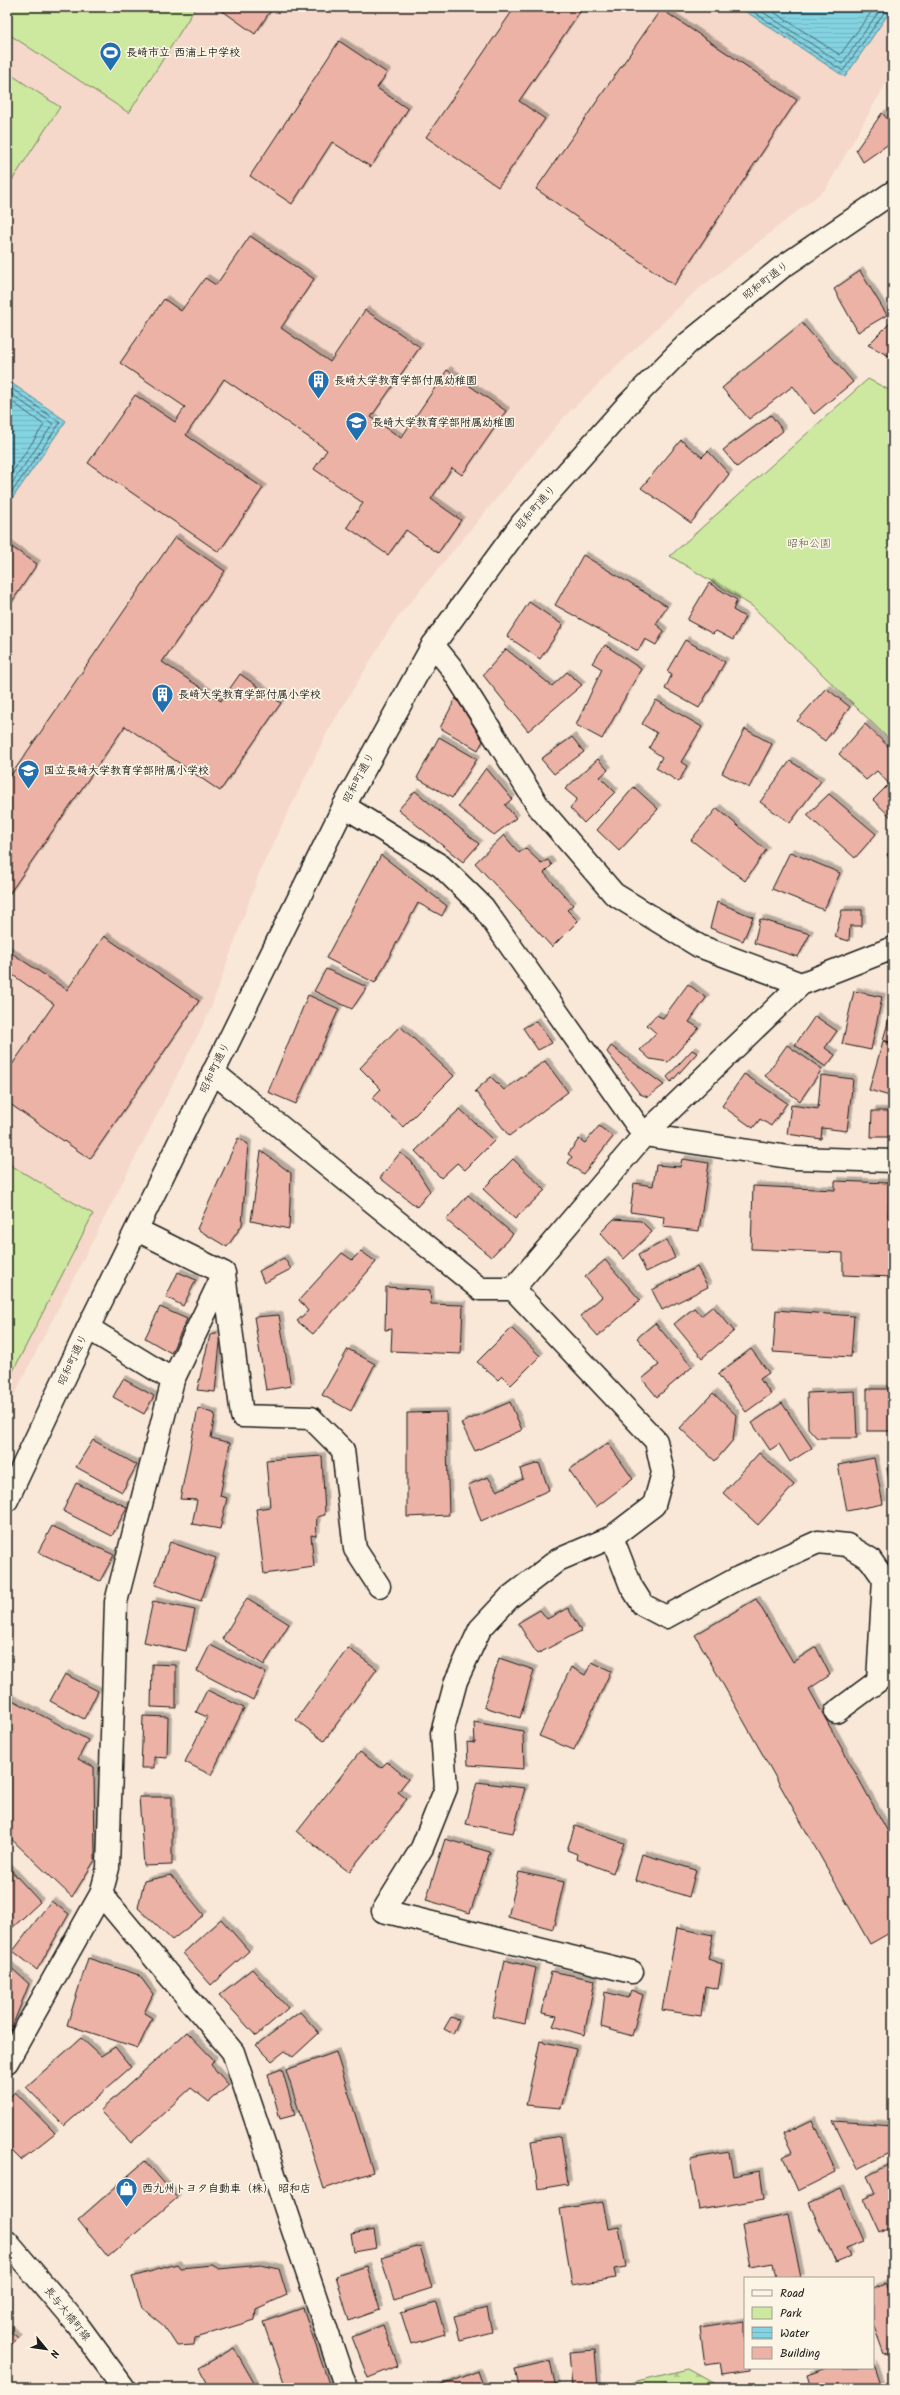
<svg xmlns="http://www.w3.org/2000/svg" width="900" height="2395" viewBox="0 0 900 2395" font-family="Kalam,'Klee One',sans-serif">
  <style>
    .built { fill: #f5d8c9 }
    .forest { fill: url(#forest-firs); stroke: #74825e }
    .park { fill: #cde89f; stroke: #74825e }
    .water { fill: url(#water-rules); stroke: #5a8a93 }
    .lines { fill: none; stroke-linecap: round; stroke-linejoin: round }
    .shore { stroke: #46656b; stroke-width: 1 }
    .building { fill: #ebb2a5; stroke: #1c1c1c; filter: url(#shadow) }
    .street-casing { stroke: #1c1c1c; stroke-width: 25 }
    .secondary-casing { stroke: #1c1c1c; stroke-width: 25 }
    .primary-casing { stroke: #1c1c1c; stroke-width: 25 }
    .street { stroke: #fcf5e5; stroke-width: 22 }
    .secondary { stroke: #fcf5e5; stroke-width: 22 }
    .primary { stroke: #fcf5e5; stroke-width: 22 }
    .labels { text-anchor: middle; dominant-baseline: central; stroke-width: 3.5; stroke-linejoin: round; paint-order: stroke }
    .poi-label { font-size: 11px; font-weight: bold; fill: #1c1c1c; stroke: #fcf5e5; text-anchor: start }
    .street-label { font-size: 11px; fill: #1c1c1c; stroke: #fcf5e5 }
    .park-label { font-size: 11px; fill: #515943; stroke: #fcf5e5 }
  </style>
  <defs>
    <pattern id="forest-firs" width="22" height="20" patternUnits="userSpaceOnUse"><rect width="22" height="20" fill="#cde89f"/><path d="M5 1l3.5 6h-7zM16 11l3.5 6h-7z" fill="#afc688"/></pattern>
    <pattern id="water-rules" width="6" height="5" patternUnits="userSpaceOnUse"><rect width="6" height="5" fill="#84d3e2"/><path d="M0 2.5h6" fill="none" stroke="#71b5c1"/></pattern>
    <filter id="shadow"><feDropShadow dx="3.5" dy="-3.5" stdDeviation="0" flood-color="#0004"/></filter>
  </defs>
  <rect width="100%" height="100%" fill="#f9e8d8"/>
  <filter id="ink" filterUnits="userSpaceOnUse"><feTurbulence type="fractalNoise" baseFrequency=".025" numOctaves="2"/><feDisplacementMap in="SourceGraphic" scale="8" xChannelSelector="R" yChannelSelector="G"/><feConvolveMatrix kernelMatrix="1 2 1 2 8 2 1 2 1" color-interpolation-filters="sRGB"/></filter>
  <g filter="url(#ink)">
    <!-- built -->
    <path class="built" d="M7,7H893V71L826,189L695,292L565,416L394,622L328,731L262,866L209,1013L7,1409Z"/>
    <!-- forest -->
    <path class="forest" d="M688,2369L722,2388H618L637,2381Z"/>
    <!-- park -->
    <path class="park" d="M7,7H196L129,113L7,33Z
      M7,72L60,107L7,188Z
      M868,379L893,392V743L752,606L670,556Z
      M7,1163L93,1214L7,1383Z"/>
    <!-- water -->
    <path class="water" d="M739,7H893L845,77Z
      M7,380L66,421L7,506Z"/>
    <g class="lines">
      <!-- shore -->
      <path class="shore" d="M746,7L843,71L888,7
        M755,7L842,64L882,7
        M766,7L840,55L875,7
        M7,385L60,423L7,499
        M7,391L53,424L7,490
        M7,398L44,425L7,480"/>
    </g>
    <!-- building -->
    <path class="building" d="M217,7H273L255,34Z
      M515,7H583L519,101L545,119L498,187L426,137Z
      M661,9L797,100L674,285L536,189Z
      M339,41L387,73L377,88L408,109L371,167L332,142L292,204L250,176Z
      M882,113L893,125V141L863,162L856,150Z
      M250,236L314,279L281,328L330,362L365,310L420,347L371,417L401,438L447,370L506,411L462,475L452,468L431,499L461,520L438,553L406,530L388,555L347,527L363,503L314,469L327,450L224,379L186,435L263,488L219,552L88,463L135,395L175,422L185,407L120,363L164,299L181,311L205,278L216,285Z
      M860,271L887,315L858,332L834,289Z
      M893,320V358L868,345Z
      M802,323L853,382L814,414L793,386L749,419L722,388Z
      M771,415L783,431L737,467L723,450Z
      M681,440L702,457L708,451L729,474L691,523L641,488Z
      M175,537L225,571L162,662L221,701L240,674L281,703L220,791L125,726L7,897V781Z
      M7,544L37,564L7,609Z
      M583,555L667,606L656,624L664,631L656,645L645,639L638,651L555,605Z
      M709,583L737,600L733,610L745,617L733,640L716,631L713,634L687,620Z
      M529,602L563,625L540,659L507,636Z
      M685,640L725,662L699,708L665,689L672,674L667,671Z
      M605,645L641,669L602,739L576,725L602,669L592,663Z
      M506,649L552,686L567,672L582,685L528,731L483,675Z
      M826,688L850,707L825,741L797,721Z
      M456,698L483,741L478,750L440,728Z
      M656,700L702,727L681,762L687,766L679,782L656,768L662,757L649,748L657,733L642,724Z
      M865,724L893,751V819L873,800L889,784L877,771L866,780L839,754Z
      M745,729L772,744L749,788L722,773Z
      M439,737L477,759L452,798L417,778Z
      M572,737L584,752L554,774L541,759Z
      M598,759L608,770L600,777L615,792L584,823L570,808L577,799L565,789Z
      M790,761L821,781L790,823L760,802Z
      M486,768L512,799L505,805L516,818L494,835L458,807Z
      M634,787L658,809L619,851L597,830Z
      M415,791L479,844L463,862L398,810Z
      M829,794L876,834L855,858L807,815Z
      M717,808L766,850L745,881L691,840Z
      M504,835L519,853L525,848L541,863L548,860L552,865L544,873L573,905L567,910L578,921L552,947L475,863Z
      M893,851V868L887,854Z
      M790,852L840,873L824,910L772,889Z
      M381,855L447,906L442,916L418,903L375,983L326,958Z
      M717,902L753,917L743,941L710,928Z
      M842,910H862V926H850L849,941L835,937Z
      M760,919L810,934L798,957L754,943Z
      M104,936L199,1001L90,1159L7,1102V1072L54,1004L7,971V950L67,990Z
      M326,969L367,987L352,1009L314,991Z
      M688,984L706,998L689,1022L699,1028L668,1062L650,1059L640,1050L656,1033L647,1025L656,1015L663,1018Z
      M854,991L882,997L871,1050L842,1044Z
      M308,995L339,1009L296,1104L268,1092Z
      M893,1005V1043L883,1040Z
      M815,1016L837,1031L825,1048L835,1055L826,1067L795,1045Z
      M536,1021L552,1043L538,1050L523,1028Z
      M400,1026L454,1076L403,1127L372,1098L381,1089L360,1068Z
      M883,1041L893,1044V1097L869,1090Z
      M787,1045L822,1069L800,1101L765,1076Z
      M611,1046L664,1085L648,1097L640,1094L607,1052Z
      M692,1050L697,1053L671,1082L667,1077Z
      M545,1061L568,1092L509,1136L475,1091L491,1077L504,1090Z
      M744,1074L787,1103L771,1126L760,1119L753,1128L722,1106Z
      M821,1075L853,1079L847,1131L822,1128L821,1139L787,1134L791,1105L818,1109Z
      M460,1109L494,1141L465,1170L457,1163L441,1178L415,1151Z
      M872,1111H893V1137H871Z
      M599,1126L613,1137L583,1174L568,1163L572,1157L568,1154L579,1139L585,1143Z
      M238,1138L248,1144L242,1225L227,1247L197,1229Z
      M261,1151L291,1173L289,1229L251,1221Z
      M400,1153L411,1161L430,1191L417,1207L380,1178Z
      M513,1159L545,1190L515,1219L483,1189Z
      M682,1159L709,1163L699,1231L663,1227L664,1217L630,1212L634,1183L653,1186L656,1165L680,1167Z
      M835,1181L889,1183L888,1217H893V1277L843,1275V1253L751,1249L753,1186L835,1190Z
      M468,1195L513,1234L491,1257L446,1220Z
      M614,1219L641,1221L652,1232L624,1259L600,1233Z
      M667,1240L675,1258L646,1272L638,1255Z
      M361,1251L376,1262L313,1334L297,1321L308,1311L299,1300L342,1253L352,1260Z
      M284,1258L291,1269L264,1283L259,1271Z
      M605,1260L640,1300L598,1336L580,1316L602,1297L585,1277Z
      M697,1267L708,1287L662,1310L652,1290Z
      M178,1272L196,1280L183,1306L166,1297Z
      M386,1287L430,1290L431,1304L463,1305L461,1354L391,1351L392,1329L385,1330Z
      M713,1306L734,1331L702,1358L674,1324L694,1308L701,1316Z
      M160,1307L187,1319L171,1353L145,1338Z
      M776,1310L854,1316L851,1357L773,1352Z
      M279,1315L291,1386L266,1390L254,1317Z
      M655,1323L692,1367L657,1397L642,1379L659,1365L637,1338Z
      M511,1328L540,1356L511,1385L502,1376L498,1380L477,1362Z
      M221,1333L215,1392L197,1390L210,1335Z
      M348,1349L375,1364L351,1411L322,1395Z
      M751,1349L769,1373L760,1379L771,1394L746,1412L718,1374Z
      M123,1379L154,1396L144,1414L113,1397Z
      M867,1389H893V1431H867Z
      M855,1391L857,1438H817L808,1428L807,1393Z
      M713,1393L736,1415L733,1440L715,1461L680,1428Z
      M510,1402L522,1430L475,1451L461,1423Z
      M782,1403L812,1448L790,1462L779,1444L770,1450L752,1423Z
      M198,1408L215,1414L211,1438L230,1443L220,1496L227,1498L220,1529L192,1524L197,1500L180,1499Z
      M446,1412L449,1515L407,1517V1413Z
      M93,1440L137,1465L122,1492L76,1467Z
      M608,1443L633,1479L596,1507L569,1470Z
      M759,1453L794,1485L758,1525L723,1493Z
      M322,1456L325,1515L317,1517L316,1536L311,1535L314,1567L264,1574L256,1509L270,1507L266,1460Z
      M874,1458L883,1504L847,1511L838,1465Z
      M539,1463L549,1490L481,1521L468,1485L488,1477L497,1491L523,1479L520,1469Z
      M893,1467V1506L887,1468Z
      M76,1483L127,1507L112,1536L63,1511Z
      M52,1526L114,1555L100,1581L38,1552Z
      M170,1542L216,1558L201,1601L155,1585Z
      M247,1598L289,1624L264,1665L222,1639Z
      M756,1599L793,1662L816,1647L830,1675L809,1689L893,1841V1931L870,1944L695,1635Z
      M153,1601L195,1610L186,1651L144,1642Z
      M568,1608L581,1631L537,1654L518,1623L540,1610L547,1619Z
      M210,1645L266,1673L253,1700L197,1671Z
      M348,1648L377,1669L324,1741L296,1720Z
      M499,1658L534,1670L520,1718L484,1707Z
      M592,1662L611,1671L574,1750L539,1736L571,1667L585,1675Z
      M152,1664L176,1665V1708L151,1707Z
      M65,1674L98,1691L84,1719L50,1701Z
      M207,1690L244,1708L211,1775L185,1762L207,1717L196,1712Z
      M7,1697L88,1740L78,1759L94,1767L95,1860L72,1897L7,1835Z
      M143,1716L168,1717L167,1758L154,1757V1768H141Z
      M474,1722L523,1731L524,1769L468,1765L467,1742L475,1743Z
      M360,1752L381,1768L387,1762L408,1779L398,1792L407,1799L349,1872L297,1832Z
      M477,1782L525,1788L513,1833L466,1824Z
      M139,1797H172V1865L144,1866Z
      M575,1826L624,1843L613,1873L576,1859L577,1854L567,1850Z
      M445,1839L490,1852L470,1913L426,1900Z
      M642,1854L696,1870L689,1897L635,1880Z
      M7,1866L40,1902L10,1930L7,1926Z
      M519,1872L564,1882L553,1929L508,1917Z
      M171,1875L204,1915L172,1940L138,1908L144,1881Z
      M51,1901L69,1914L37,1970L13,1951Z
      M221,1919L249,1951L211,1985L183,1953Z
      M677,1928L713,1935L708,1959L722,1964L718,1989L705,1986L701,2016L662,2010Z
      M88,1958L139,1975L153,1994L144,2013L152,2018L138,2048L67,2025Z
      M504,1960L536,1968L525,2024L493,2017Z
      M7,1964L29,1984L12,2027L7,2022Z
      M252,1969L288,2008L256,2036L219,1995Z
      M551,1971L595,1980L584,2035L553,2026L557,2016L542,2013Z
      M631,1990L643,1995L632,2036L601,2027L605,1992L628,1998Z
      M300,2012L319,2033L293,2057L285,2051L272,2061L256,2045Z
      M451,2017L459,2020L453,2034L444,2029Z
      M187,2032L214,2060L211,2065L229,2085L209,2102L191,2088L131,2143L100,2111Z
      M81,2038L101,2056L115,2047L131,2067L64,2126L26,2087Z
      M540,2041L576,2049L561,2108L526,2105Z
      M336,2052L373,2172L324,2189L286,2070Z
      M282,2069L295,2115L280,2119L268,2074Z
      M15,2092L55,2133L21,2160L7,2146V2100Z
      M812,2120L836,2172L798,2191L783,2157L792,2152L783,2134Z
      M833,2121L893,2125V2151L857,2169Z
      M561,2136L568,2184L538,2189L531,2141Z
      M729,2152L733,2176L760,2171L764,2199L699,2210L690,2159Z
      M145,2161L177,2198L108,2257L78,2220Z
      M893,2163V2230L892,2227L880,2233L864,2198L875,2193L867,2176Z
      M841,2189L864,2241L846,2248L850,2257L836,2263L809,2203Z
      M603,2202L608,2229L619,2227L626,2267L614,2269L616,2278L572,2285L560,2209Z
      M788,2215L801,2278H776L773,2263L750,2267L742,2225Z
      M374,2230L377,2248L354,2252L351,2234Z
      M420,2246L432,2288L394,2300L381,2258Z
      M177,2264L180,2268L212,2265L219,2269L261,2265L279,2269L287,2295L256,2309L255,2320L195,2338L194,2345L177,2346L164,2326L142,2308L132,2277Z
      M367,2266L380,2310L349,2321L336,2276Z
      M886,2283L893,2301V2351L884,2354L873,2324V2288Z
      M436,2303L445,2334L411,2344L401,2313Z
      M303,2308L330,2387L327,2388H286L263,2322Z
      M487,2308L492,2332L460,2340L454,2316Z
      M745,2321V2368H749V2371L722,2375L720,2363L705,2365L700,2328Z
      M383,2325L398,2366L368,2378L352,2337Z
      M7,2328L18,2338L7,2349Z
      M234,2348L257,2388H210L199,2368Z
      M595,2350L598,2388H572L569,2352Z
      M550,2361L556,2388H519L515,2369Z
      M873,2364L881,2388H811L807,2375L827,2368H873Z
      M478,2371L484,2388H436Z"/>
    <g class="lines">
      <defs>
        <path id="street" d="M433,645L451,667L539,807L614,894L699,946L801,984
          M344,806L441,866L483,907L644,1135L795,1158L893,1161
          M213,1072L480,1289H513L656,1441L663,1473L654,1505L612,1537L558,1560L510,1597L480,1629L456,1681L442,1733L446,1788L422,1848L383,1911L632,1972
          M137,1230L224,1273L242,1416L311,1418L343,1450L355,1549L379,1586
          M513,1289L644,1135L801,984L893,948
          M88,1328L173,1380
          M612,1537L631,1586L643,1605L666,1617L740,1577L818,1542L847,1545L870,1559L884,1579L878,1681L836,1712
          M101,1894L233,2052L346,2388
          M7,2062L101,1894L108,1868L116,1602L173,1380L224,1273"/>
        <path id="secondary" d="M7,1500L88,1328L344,806L433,645L523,522L628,404L687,344L781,268L893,192"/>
        <path id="primary" d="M7,2242L77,2324L124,2388"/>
      </defs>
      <!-- street casing -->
      <use href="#street" class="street-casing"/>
      <!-- secondary casing -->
      <use href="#secondary" class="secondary-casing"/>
      <!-- primary casing -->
      <use href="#primary" class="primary-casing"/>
      <!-- street -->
      <use href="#street" class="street"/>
      <!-- secondary -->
      <use href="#secondary" class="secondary"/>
      <!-- primary -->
      <use href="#primary" class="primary"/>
    </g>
  </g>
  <!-- icons -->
  <defs>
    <symbol id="stadium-pin" viewBox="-11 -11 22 30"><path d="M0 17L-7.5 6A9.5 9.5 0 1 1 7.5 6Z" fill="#1f6fb2" stroke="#fcf5e5"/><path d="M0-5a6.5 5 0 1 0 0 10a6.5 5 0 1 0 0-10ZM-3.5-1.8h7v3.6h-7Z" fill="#fff"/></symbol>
    <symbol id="building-pin" viewBox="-11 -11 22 30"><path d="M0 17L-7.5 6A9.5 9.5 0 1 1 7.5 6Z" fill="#1f6fb2" stroke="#fcf5e5"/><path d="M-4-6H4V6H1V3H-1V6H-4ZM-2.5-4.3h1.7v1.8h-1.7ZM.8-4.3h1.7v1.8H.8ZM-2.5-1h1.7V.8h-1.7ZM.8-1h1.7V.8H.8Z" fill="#fff"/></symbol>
    <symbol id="school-pin" viewBox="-11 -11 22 30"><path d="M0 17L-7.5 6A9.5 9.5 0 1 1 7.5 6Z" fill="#1f6fb2" stroke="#fcf5e5"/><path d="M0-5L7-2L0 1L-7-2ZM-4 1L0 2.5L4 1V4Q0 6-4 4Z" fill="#fff"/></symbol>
    <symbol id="shop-pin" viewBox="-11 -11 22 30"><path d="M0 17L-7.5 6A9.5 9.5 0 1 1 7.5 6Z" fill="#1f6fb2" stroke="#fcf5e5"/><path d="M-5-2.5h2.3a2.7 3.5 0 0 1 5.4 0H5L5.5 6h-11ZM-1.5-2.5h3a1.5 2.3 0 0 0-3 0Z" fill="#fff"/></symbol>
  </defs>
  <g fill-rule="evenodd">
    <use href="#stadium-pin" x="98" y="40" width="25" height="34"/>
    <use href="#building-pin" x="306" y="368" width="25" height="34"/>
    <use href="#school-pin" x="344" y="410" width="25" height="34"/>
    <use href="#building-pin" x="150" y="682" width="25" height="34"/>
    <use href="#school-pin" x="16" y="758" width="25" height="34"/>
    <use href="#shop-pin" x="114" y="2176" width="25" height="34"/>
  </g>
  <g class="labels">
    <!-- poi labels -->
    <g class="poi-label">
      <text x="126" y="53">長崎市立 西浦上中学校</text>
      <text x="334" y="381">長崎大学教育学部付属幼稚園</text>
      <text x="372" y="423">長崎大学教育学部附属幼稚園</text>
      <text x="178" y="695">長崎大学教育学部付属小学校</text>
      <text x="44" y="771">国立長崎大学教育学部附属小学校</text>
      <text x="142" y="2189">西九州トヨタ自動車（株） 昭和店</text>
    </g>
    <!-- street labels -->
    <g class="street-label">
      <text transform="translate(766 281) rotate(-38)">昭和町通り</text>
      <text transform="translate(536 508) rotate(-49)">昭和町通り</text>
      <text transform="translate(359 778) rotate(-62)">昭和町通り</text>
      <text transform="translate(215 1068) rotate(-64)">昭和町通り</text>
      <text transform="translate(73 1360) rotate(-65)">昭和町通り</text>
      <text transform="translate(67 2314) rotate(51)">長与大橋町線</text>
    </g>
    <!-- park labels -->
    <g class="park-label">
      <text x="809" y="544">昭和公園</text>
    </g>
  </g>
  <!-- margin -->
  <rect width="900" height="2395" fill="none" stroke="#fcf5e5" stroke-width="24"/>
  <rect x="12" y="12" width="876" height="2371" fill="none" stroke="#1c1c1c" stroke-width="1.5" filter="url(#ink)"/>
  <!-- legend -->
  <rect x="744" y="2277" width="130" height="92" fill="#fcf5e5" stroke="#a29e95"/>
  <rect x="752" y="2290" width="20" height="6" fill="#fcf5e5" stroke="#a29e95"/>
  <text x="780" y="2297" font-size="12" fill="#1c1c1c">Road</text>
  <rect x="752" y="2307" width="20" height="12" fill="#cde89f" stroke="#a29e95"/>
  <text x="780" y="2317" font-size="12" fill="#1c1c1c">Park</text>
  <rect x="752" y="2327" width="20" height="12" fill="url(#water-rules)" stroke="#a29e95"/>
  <text x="780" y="2337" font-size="12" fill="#1c1c1c">Water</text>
  <rect x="752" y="2347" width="20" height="12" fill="#ebb2a5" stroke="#a29e95"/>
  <text x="780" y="2357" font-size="12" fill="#1c1c1c">Building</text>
  <!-- north arrow -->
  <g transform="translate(46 2349) rotate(119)" stroke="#fcf5e5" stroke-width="3" paint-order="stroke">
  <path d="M0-3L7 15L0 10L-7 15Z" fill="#1c1c1c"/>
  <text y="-6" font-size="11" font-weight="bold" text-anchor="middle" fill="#1c1c1c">N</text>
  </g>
</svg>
